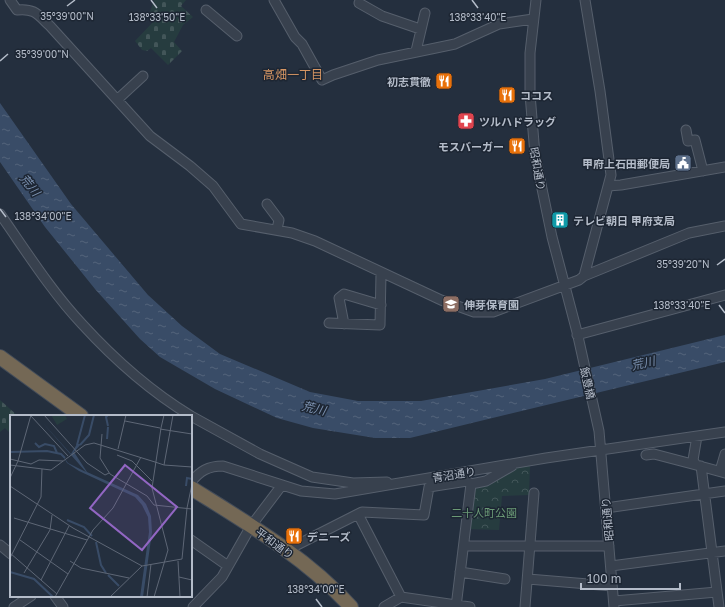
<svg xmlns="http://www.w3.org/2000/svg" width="725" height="607" viewBox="0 0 725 607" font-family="'Golos Text','Noto Sans JP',sans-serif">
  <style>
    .cemetery { fill: url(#cemetery-stones) }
    .park { fill: url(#park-crowns) }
    .water { fill: url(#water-ripples) }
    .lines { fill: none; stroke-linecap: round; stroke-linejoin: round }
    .minor-casing { stroke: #565f6c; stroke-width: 11 }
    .highway-casing { stroke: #434c59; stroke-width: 16 }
    .minor { stroke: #38414e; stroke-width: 9 }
    .highway { stroke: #746855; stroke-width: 14 }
    .ticks { fill: none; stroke: #b4bcc9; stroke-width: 1.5 }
    .labels { text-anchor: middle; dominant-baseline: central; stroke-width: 3; stroke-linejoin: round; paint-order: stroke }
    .poi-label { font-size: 11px; font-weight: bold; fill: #b4bcc9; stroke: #1d2633; text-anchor: start }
    .street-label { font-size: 11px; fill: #b4bcc9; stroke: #1d2633 }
    .park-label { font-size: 11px; fill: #6b9a76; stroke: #1d2633 }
    .neighbourhood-label { font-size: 12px; fill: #d59563; stroke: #1d2633 }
    .water-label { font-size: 12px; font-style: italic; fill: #7c92b1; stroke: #1d2633 }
    .inset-river { fill: none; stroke: #394c67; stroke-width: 2 }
    .inset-road { fill: none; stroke: #5e6776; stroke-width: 1 }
    .view { fill: #9266c3; fill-opacity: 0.15; stroke: #9266c3; stroke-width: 2 }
    .inset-edge { fill: none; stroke: #b4bcc9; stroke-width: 2 }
    .ticks-label { font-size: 10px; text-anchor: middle; fill: #b4bcc9; stroke: #1d2633; stroke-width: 3; stroke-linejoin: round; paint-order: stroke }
  </style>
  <defs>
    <pattern id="cemetery-stones" width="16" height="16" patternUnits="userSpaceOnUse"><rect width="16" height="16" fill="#263c3f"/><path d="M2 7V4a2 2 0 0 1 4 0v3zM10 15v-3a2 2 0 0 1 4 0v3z" fill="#435659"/></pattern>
    <pattern id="park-crowns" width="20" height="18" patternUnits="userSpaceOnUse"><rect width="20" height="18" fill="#263c3f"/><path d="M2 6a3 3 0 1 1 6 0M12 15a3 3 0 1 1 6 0" fill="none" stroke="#435659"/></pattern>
    <pattern id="water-ripples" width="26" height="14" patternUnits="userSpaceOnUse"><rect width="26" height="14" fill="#394c67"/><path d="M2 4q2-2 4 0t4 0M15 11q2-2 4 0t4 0" fill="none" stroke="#53647b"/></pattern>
  </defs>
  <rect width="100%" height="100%" fill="#242f3e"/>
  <!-- cemetery -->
  <path class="cemetery" d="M154,0H186L181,6L193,17L183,25L174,42L182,51L168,65L151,48L147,51L142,50L135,41L153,22L150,12Z
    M0,400L17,415L11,416V434L5,428L0,432Z"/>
  <!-- park -->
  <path class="park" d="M530,466L529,495L502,496L499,530L466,529L471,484L511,468Z"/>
  <!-- water -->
  <path class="water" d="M0,103L71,204L148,295L182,326L220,354L310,392L358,401H421L545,379L725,335V362L410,438H375L313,428L277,418L215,389L160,357L140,339L95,289L45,227L0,162Z"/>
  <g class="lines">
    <defs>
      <path id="minor" d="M10,0L17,10C35,8 38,15 50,26L150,136L190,166L213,186L241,224L292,233L315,241L441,300L474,312H493L579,280L584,276L611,175L600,91L585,0
        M274,0L295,37L302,44L322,80L333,75L378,60L455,44L499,24L533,19
        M536,0L530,53V94L535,155L552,237L577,332L599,431L614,607
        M359,3L382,16L420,29
        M206,10L237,36
        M416,51L425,13
        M118,99L143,76
        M686,130L688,141L695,140L703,171
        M608,186L621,185L725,167
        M267,204L279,220L277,229
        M0,214C26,251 51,291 82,324C114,359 150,391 191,416
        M584,276L689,233L725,226
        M329,323L380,325L381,273
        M344,324L339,298L344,294L381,305
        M577,335L725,295
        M191,416L260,454L312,477L353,483L387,482
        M697,436L693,460L696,465L725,473
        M646,455L654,454L696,465
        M701,466L719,607
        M720,471L725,454
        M191,482C200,471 208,466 223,466L301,491L335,494L546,458L725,432
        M606,508L725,491
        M358,514L401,597
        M191,540L228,566
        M0,545L11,554
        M464,546H609
        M289,554L293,547L358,514L362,512L424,515L429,487L467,481L471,484
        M611,566L725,551
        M460,572L505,579
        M528,579L612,586
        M55,596L63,607
        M614,601L717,592
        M14,607L31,596
        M193,607L222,577L251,526L282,485
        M384,607L401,597L470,607
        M456,607L471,484L486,481L512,466
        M525,607L534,493"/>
      <path id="highway" d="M0,357L81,416
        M191,488C247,523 307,558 351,607"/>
    </defs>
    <!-- minor casing -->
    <use href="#minor" class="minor-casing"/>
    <!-- highway casing -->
    <use href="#highway" class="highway-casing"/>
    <!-- minor -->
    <use href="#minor" class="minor"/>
    <!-- highway -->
    <use href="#highway" class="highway"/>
  </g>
  <!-- ticks -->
  <path class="ticks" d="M151,0L157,8M472,0L478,8M67,6L75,0M0,61L8,54M0,209L6,217M717,265L725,259M719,305L725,313M316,599L322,607"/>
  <!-- icons -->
  <defs>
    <symbol id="restaurant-square" viewBox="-11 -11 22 22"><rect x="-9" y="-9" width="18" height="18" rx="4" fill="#e8710a" stroke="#1d2633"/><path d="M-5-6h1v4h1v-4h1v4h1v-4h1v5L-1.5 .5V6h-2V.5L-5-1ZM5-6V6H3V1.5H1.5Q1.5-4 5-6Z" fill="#fff"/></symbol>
    <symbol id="pharmacy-square" viewBox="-11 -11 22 22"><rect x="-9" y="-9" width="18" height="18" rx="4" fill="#e0444e" stroke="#1d2633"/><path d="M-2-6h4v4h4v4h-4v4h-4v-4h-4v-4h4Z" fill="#fff"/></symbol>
    <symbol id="civic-square" viewBox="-11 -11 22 22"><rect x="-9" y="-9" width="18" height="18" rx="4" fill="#5c6f8a" stroke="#1d2633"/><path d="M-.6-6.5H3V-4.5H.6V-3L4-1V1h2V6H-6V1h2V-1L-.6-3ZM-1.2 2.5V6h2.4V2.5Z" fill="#fff"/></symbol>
    <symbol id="building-square" viewBox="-11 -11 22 22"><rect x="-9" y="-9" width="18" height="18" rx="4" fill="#0f9aa8" stroke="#1d2633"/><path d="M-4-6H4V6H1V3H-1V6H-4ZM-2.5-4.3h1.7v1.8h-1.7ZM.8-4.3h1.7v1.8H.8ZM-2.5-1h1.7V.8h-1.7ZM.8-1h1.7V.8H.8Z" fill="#fff"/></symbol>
    <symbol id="school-square" viewBox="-11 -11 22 22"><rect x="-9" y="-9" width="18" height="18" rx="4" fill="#8d6e63" stroke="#1d2633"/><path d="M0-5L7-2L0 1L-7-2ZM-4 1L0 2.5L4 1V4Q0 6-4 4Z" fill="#fff"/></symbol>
  </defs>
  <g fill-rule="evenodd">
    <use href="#restaurant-square" x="434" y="71" width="20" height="20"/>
    <use href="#restaurant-square" x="497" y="85" width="20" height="20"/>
    <use href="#pharmacy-square" x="456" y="111" width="20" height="20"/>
    <use href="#restaurant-square" x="507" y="136" width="20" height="20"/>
    <use href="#civic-square" x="673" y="153" width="20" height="20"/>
    <use href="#building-square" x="550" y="210" width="20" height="20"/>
    <use href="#school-square" x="441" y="294" width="20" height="20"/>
    <use href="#restaurant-square" x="284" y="526" width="20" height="20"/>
  </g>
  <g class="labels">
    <!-- poi labels -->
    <g class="poi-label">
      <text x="431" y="81" text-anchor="end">初志貫徹</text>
      <text x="520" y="95">ココス</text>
      <text x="479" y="121">ツルハドラッグ</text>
      <text x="504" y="146" text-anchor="end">モスバーガー</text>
      <text x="670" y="163" text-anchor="end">甲府上石田郵便局</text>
      <text x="573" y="220">テレビ朝日 甲府支局</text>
      <text x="464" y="304">伸芽保育園</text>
      <text x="307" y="536">デニーズ</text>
    </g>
    <!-- street labels -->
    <g class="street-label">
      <text transform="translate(538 169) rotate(80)">昭和通り</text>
      <text transform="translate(588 383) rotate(77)">飯豊橋</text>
      <text transform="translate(454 474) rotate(-9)">青沼通り</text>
      <text transform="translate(607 519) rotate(-95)">昭和通り</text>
      <text transform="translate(275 543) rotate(36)">平和通り</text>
    </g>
    <!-- park labels -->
    <g class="park-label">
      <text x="484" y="512">二十人町公園</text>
    </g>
    <!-- neighbourhood labels -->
    <g class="neighbourhood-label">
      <text x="293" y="74">高畑一丁目</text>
    </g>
    <!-- water labels -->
    <g class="water-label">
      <text transform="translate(30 185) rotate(51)">荒川</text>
      <text transform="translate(643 363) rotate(-13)">荒川</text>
      <text transform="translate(314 408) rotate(13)">荒川</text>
    </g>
  </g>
  <!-- overview -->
  <g transform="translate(10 415)">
    <rect width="182" height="182" fill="#242f3e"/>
    <path d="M41,0H55L57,4L47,10Z" fill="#263c3f"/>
    <path d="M32,7L61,39L67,29H71L64,37L77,57L128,80L136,89L141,101L142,117L133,182H130L139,117L138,102L132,90L125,82L69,56L57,48L53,41L58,48L76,57Z" fill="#394c67"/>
    <path class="inset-river" d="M98,11L96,2L98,0M97,24L98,12M25,28L29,32L35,29L44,31L47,38M67,30L75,0M70,30L79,20L84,0M0,37L37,36L51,39L55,43M176,71L177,63L182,64M57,105L74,112L82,121M86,127L91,150L96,158M0,157L24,164L43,182M98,160L109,171"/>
    <path class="inset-road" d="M34,0L77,48L95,60L99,58M21,1L58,41M115,6L150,13M151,13L154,0M150,14L182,19M92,19L90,43L100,59L137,81L144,90L182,94M108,34L116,0M107,40L122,46L142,66M0,44L21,49L29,45L53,46M145,47L154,50L163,0M0,50L41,55L75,30L84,28L145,47M154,50L182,52M0,63L8,46L21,0M0,71L63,113L132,151M4,103L77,125M10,125L58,159M0,138L47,179M0,143L31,82L32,54M60,146L71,153L119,163M168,146L170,182M14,158L40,115L42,100M169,162L182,165M31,165L59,111M45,182L83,115L103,93L131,42M100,182L132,151L172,144L177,93L182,69M137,182L141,149M144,182L158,135L142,73L151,13"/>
    <path class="view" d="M115,50L167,92L132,135L80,93Z"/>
    <rect width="182" height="182" class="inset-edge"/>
  </g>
  <g class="ticks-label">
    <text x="67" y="20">35°39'00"N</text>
    <text x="157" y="21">138°33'50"E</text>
    <text x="478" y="21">138°33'40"E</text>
    <text x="42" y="58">35°39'00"N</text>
    <text x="43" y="220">138°34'00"E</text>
    <text x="683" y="268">35°39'20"N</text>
    <text x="682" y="309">138°33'40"E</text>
    <text x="316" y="593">138°34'00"E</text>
  </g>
  <!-- scale -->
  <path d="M581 583v6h99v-6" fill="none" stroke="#b4bcc9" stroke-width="2"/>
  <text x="587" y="583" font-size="12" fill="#b4bcc9" stroke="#1d2633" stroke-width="3" paint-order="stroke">100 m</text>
</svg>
